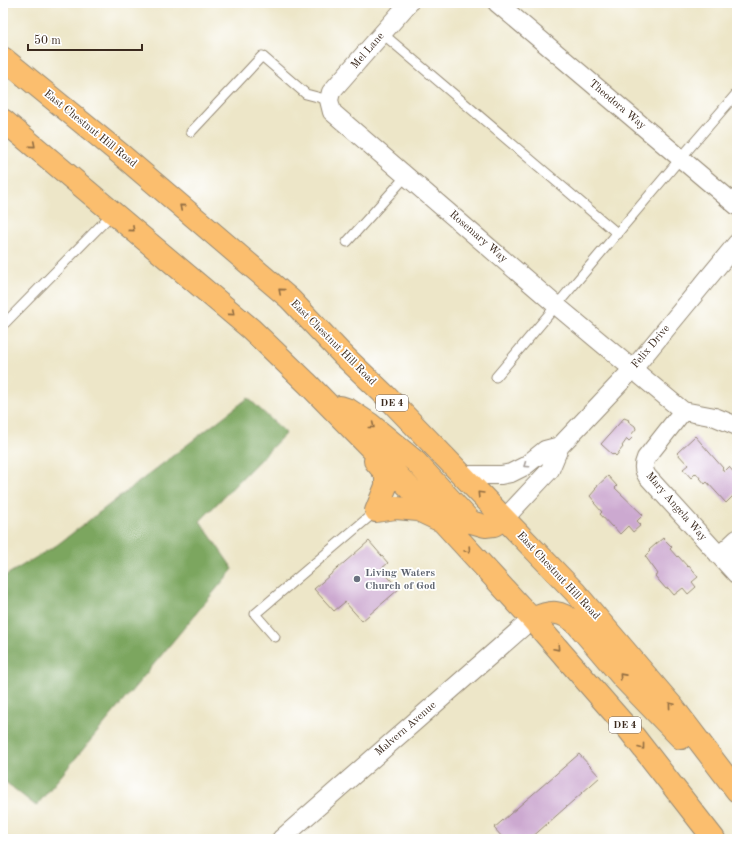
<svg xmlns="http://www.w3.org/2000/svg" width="740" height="842" viewBox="0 0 740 842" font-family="'Old Standard TT',serif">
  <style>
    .forest { fill: #7ca65e; stroke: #5c683e }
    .building { fill: #cca9d0 }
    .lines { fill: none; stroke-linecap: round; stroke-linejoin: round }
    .service-casing { stroke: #948873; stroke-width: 11 }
    .minor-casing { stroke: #948873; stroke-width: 20 }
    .primary-casing { stroke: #948873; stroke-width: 24 }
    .service { stroke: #fff; stroke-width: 9 }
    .minor { stroke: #fff; stroke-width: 18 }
    .primary { stroke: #fbbe6e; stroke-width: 22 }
    .oneway { stroke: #916d42 }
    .oneway2 { stroke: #a79f9a }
    .worship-dot { fill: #6b7280; stroke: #fff; stroke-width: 1.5 }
    .labels { text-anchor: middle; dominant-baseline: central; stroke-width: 3.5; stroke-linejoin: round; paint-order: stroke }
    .shield { fill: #fff; stroke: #766a62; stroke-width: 1 }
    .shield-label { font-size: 10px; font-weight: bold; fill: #3b2a1e }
    .street-label { font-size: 11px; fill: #3b2a1e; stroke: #fff }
    .worship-label { font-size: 11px; font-weight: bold; fill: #5b616d; stroke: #fff; text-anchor: start }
  </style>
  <rect width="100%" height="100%" fill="#fff"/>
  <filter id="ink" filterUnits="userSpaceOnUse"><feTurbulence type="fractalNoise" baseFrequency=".025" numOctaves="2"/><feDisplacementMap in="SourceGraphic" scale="8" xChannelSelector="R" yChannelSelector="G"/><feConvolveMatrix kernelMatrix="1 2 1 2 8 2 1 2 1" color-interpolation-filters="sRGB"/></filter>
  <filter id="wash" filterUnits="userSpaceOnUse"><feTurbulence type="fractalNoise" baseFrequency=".012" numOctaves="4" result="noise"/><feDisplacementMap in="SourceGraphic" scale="16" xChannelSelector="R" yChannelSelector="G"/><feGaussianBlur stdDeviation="0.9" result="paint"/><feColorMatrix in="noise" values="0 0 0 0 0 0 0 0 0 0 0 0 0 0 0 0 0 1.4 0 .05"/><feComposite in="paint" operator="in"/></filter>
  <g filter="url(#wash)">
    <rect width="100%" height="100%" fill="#ede6c8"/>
    <!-- forest -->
    <path class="forest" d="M248,398L286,433L200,521L233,569L36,806L3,780V577L57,545Z"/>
    <g id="blocks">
      <!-- building -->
      <path class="building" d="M624,418L629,420L628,421L635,426L636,429L631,435L633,437L629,441L627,439L622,446L623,447L616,456L614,454L613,455L601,444Z
        M695,436L723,468L722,469L724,472L729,467L737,476V492L726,503L707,482L705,484L696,473L691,478L683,469L688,465L677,453Z
        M608,476L617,486L615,488L643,515L637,521L641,525L633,532L628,526L620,534L613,526L612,527L600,514L602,512L594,503L595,502L590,496L596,489L595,488Z
        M663,538L672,547L670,549L677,557L678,556L688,567L689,566L698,577L692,582L696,587L688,594L683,588L674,595L668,588L666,589L655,576L658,574L645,556L650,551L649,550Z
        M369,541L388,563L381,569L399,589L362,621L345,602L334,611L314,589Z
        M579,754L600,777L530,839H504L494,828Z"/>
    </g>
  </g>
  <g filter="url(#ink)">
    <use href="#blocks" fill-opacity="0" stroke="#948873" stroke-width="1"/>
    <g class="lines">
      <defs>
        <path id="service" d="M383,34L618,234
          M191,132L262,56L306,94L329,100
          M347,242L407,175
          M5,323L113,213
          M496,377L680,159L737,93
          M275,637L255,614L376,511"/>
        <path id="minor" d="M409,3L331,92L329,100L332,112L557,306L683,411
          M497,3L737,206
          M683,411L646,458C643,465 643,469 647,476L737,575
          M683,411L715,417L737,426
          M461,475H501L511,473L525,466L545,450L560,446
          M504,519L550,470L560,446L633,369L737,243
          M719,556L737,539
          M281,839L532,619"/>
        <path id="primary" d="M3,58L118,152L290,299L342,354L386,396L575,592L673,707L737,791
          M3,120L251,329L308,384L442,521L532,619L629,730L714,839
          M340,407L349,410L370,424L416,462L471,522L485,526L494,525L504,519
          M375,461L386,474V486L376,511L396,508L418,510L437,519
          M532,619C552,610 560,610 577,624L624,679L681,738"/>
      </defs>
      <!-- service casing -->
      <use href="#service" class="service-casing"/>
      <!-- minor casing -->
      <use href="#minor" class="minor-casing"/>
      <!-- primary casing -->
      <use href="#primary" class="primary-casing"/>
      <!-- service -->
      <use href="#service" class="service"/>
      <!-- minor -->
      <use href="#minor" class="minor"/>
      <!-- primary -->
      <use href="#primary" class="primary"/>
    </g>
    <!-- one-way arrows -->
    <defs><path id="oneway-chevron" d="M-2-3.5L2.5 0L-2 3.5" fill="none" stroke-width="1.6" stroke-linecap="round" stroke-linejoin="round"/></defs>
    <g class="oneway">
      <use href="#oneway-chevron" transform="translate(33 145) rotate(40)"/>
      <use href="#oneway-chevron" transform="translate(182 207) rotate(-140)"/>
      <use href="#oneway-chevron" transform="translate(132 229) rotate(40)"/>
      <use href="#oneway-chevron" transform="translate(281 291) rotate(-139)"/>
      <use href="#oneway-chevron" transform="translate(232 313) rotate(40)"/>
      <use href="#oneway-chevron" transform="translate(372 426) rotate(38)"/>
      <use href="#oneway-chevron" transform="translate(480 494) rotate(-134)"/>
      <use href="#oneway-chevron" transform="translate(468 550) rotate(47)"/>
      <use href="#oneway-chevron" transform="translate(557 648) rotate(49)"/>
      <use href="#oneway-chevron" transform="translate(622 676) rotate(-132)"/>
      <use href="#oneway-chevron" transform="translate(671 705) rotate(-130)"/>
      <use href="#oneway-chevron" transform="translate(642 747) rotate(52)"/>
    </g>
    <use class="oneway2" href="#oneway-chevron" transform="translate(526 465) rotate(146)"/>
  </g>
  <!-- markers -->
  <circle class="worship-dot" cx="357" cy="579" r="4"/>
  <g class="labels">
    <!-- shield labels -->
    <g class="shield">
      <rect x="376" y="395" width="32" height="16" rx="3"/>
      <rect x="609" y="717" width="32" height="16" rx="3"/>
    </g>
    <g class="shield-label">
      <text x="392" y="403">DE 4</text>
      <text x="625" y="725">DE 4</text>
    </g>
    <!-- street labels -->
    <g class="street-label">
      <text transform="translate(368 51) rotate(-49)">Mel Lane</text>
      <text transform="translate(617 105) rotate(40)">Theodora Way</text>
      <text transform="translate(90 129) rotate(39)">East Chestnut Hill Road</text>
      <text transform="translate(478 237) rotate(41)">Rosemary Way</text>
      <text transform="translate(333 343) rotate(45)">East Chestnut Hill Road</text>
      <text transform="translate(651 347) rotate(-50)">Felix Drive</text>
      <text transform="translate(676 507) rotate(49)">Mary Angela Way</text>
      <text transform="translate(558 576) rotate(47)">East Chestnut Hill Road</text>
      <text transform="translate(406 729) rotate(-41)">Malvern Avenue</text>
    </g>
    <!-- worship labels -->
    <g class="worship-label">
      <text x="365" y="573">Living Waters<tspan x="365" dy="13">Church of God</tspan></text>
    </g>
  </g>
  <!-- margin -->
  <rect width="740" height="842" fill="none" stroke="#fff" stroke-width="16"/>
  <!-- scale -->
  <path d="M28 44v6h114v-6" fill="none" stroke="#3b2a1e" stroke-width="2"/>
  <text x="34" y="44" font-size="12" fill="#3b2a1e" stroke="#ffffff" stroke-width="3" paint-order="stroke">50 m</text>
</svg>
